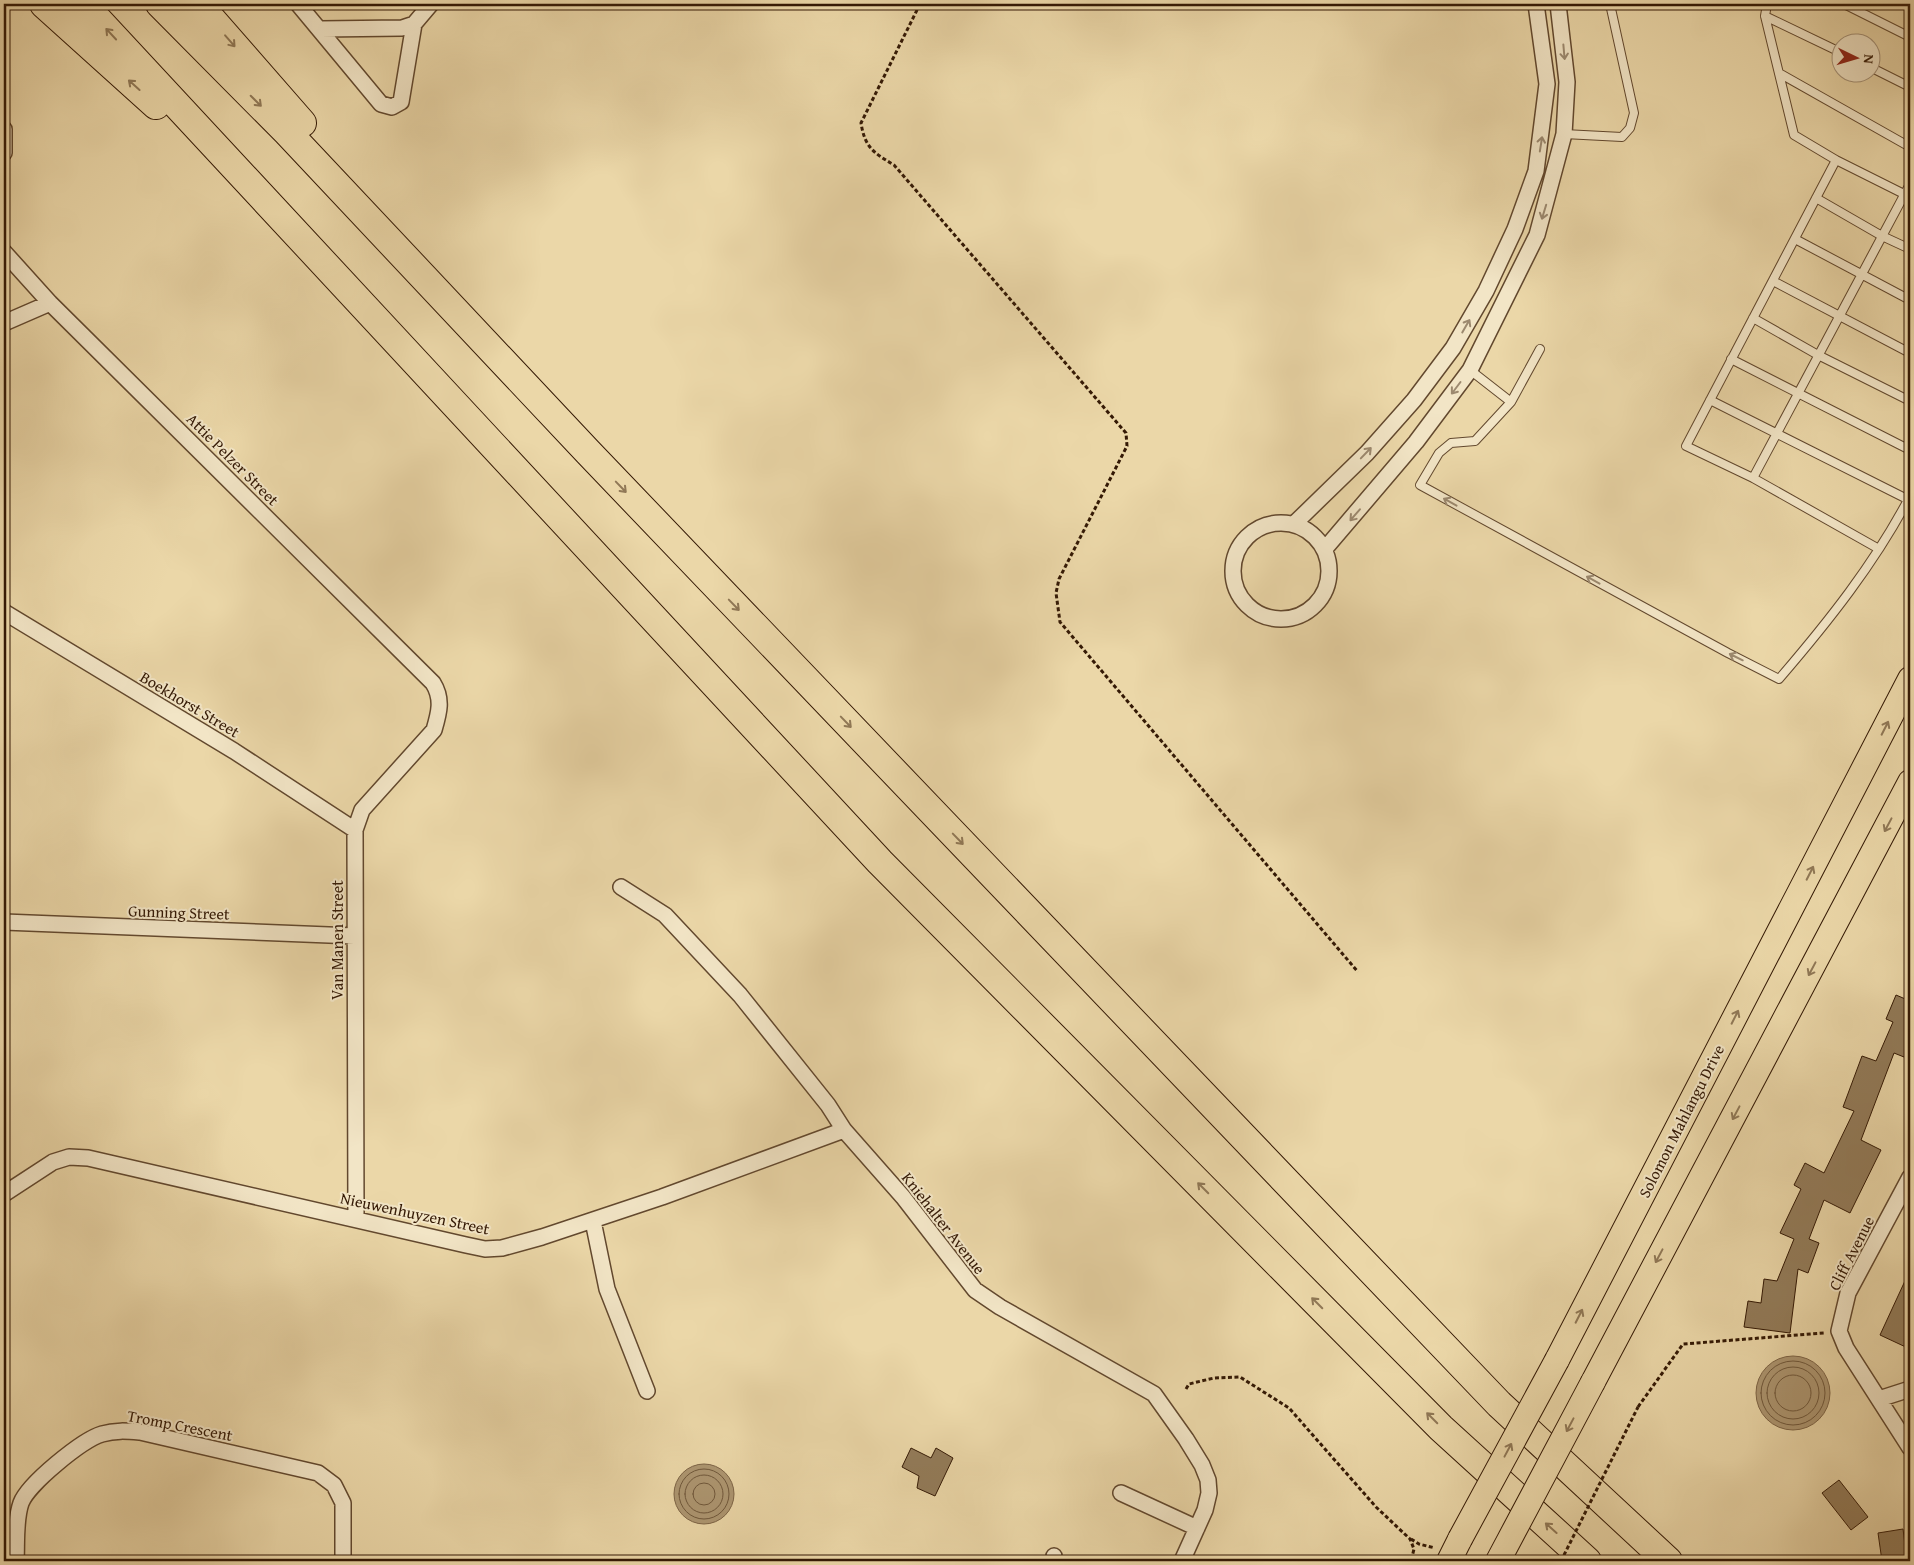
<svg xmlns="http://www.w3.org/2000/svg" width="1914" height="1565" viewBox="0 0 1914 1565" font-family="'Gentium Book Plus',serif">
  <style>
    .water { fill: #ad9671; stroke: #7d6446 }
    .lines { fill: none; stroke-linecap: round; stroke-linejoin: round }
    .shore { stroke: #70583b; stroke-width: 1 }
    .building { fill: #937c5a; stroke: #341905 }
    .lane-casing { stroke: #62482e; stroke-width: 10 }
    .street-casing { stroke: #62482e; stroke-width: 18 }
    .primary-casing { stroke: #341905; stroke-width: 26 }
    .highway-casing { stroke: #341905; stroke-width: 30 }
    .path { stroke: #341905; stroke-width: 3; stroke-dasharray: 4 2.5; stroke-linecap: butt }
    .lane { stroke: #f2e5c6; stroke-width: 8 }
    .street { stroke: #f2e5c6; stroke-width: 15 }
    .primary { stroke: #ebd7a8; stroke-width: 24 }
    .highway { stroke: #ebd7a8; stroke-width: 28 }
    .primary-bridge-casing { stroke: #341905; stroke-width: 26; stroke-linecap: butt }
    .path-bridge { stroke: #341905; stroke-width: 3; stroke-dasharray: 4 2.5; stroke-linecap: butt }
    .primary-bridge { stroke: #ebd7a8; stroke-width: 24 }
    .oneway { stroke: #907856 }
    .oneway2 { stroke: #9c896f }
    .labels { text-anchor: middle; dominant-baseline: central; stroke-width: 4; stroke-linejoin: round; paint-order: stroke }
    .street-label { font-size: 16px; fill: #341905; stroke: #f2e5c6 }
  </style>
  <rect width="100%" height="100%" fill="#ebd7a8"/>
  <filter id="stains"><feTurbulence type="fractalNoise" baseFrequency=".004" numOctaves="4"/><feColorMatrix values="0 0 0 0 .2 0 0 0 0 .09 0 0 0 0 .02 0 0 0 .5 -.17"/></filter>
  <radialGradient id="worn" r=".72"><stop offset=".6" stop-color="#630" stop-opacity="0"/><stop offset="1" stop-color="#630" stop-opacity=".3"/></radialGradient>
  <!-- water -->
  <path class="water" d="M1756 1393a37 37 0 1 1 74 0a37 37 0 1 1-74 0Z
    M674 1494a30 30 0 1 1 60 0a30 30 0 1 1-60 0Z"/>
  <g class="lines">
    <!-- shore -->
    <path class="shore" d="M1761 1393a32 32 0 1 1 64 0a32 32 0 1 1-64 0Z
      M1767 1393a26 26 0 1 1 52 0a26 26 0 1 1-52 0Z
      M1775 1393a18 18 0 1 1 36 0a18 18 0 1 1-36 0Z
      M679 1494a25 25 0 1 1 50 0a25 25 0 1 1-50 0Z
      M685 1494a19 19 0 1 1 38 0a19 19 0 1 1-38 0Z
      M693 1494a11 11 0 1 1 22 0a11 11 0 1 1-22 0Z"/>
  </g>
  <!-- building -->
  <path class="building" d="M1896,995L1910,1001V1042L1904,1057L1894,1053L1861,1140L1881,1150L1850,1213L1824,1200L1809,1239L1819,1243L1808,1273L1798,1269L1790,1333L1744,1327L1748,1301L1761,1303L1764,1279L1777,1281L1794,1239L1780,1233L1801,1189L1794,1185L1805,1163L1824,1173L1854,1111L1843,1107L1862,1056L1876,1061L1893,1022L1886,1019Z
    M1910,1270V1349L1880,1335Z
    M911,1448L931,1458L936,1448L953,1458L935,1496L917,1488L919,1476L902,1467Z
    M1839,1480L1868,1517L1851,1530L1822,1493Z
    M1903,1529L1907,1561H1882L1878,1533Z"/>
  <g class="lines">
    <defs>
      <path id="lane" d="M1767,4L1765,16L1794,135L1836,160L1686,446L1753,478L1879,549
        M1844,4L1910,37
        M1765,16L1842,53
        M1872,68L1910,87
        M1779,73L1910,147
        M1564,134L1622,137L1630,128L1634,113L1610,4
        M1836,160L1910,197
        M1816,198L1882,236L1910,249
        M1795,239L1910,300
        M1773,281L1910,353
        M1753,318L1818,355L1910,401
        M1731,359L1910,450
        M1470,370L1511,402L1540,349
        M1710,400L1909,500
        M1511,402L1475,441L1451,443L1439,453L1420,485L1728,653L1779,679C1828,622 1875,563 1910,496
        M1753,478L1910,184"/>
      <path id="street" d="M298,4L381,104L392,107L401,102L414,24
        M321,29L402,28L414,24L431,4
        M4,129V153
        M4,252L50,303L433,683C443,699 439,713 434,730L362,810L355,830L356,1219
        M4,323L50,303
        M1233 571a48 48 0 1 1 96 0a48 48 0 1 1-96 0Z
        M1294,524L1367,453L1414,400L1453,348L1486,291L1515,229L1536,171L1547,84L1536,4
        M1324,550L1416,442L1470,370L1537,235L1564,134L1567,82L1558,4
        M4,612L234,751L355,830
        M621,887L665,915L740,995L828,1105L844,1130L903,1197L975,1290L1000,1307L1154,1394L1186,1439L1202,1465L1208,1480L1209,1493L1205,1510L1182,1561
        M4,922L354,936
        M1910,1177L1848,1293L1839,1331L1846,1348L1910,1448
        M4,1194L53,1162L69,1157L88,1158L466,1245L485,1249L502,1248L542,1237L662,1197L844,1130
        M593,1221L607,1289L647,1391
        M1879,1399L1910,1389
        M1121,1493L1197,1528
        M1054,1556V1561
        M16,1561C17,1544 15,1520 21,1503C28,1484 82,1440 102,1434C115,1430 127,1431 140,1432L318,1473L334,1485L343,1503V1561"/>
      <path id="primary" d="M1557,1360L1910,679
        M1593,1382L1910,782
        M1449,1561L1460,1539"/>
      <path id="highway" d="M44,4L156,105
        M83,4L880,862L1441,1428L1587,1561
        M160,4L287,132L588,452L1499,1404L1668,1561
        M198,4L302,123"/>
    </defs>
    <!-- lane casing -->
    <use href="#lane" class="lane-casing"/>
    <!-- street casing -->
    <use href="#street" class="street-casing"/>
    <!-- primary casing -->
    <use href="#primary" class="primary-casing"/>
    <!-- highway casing -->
    <use href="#highway" class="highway-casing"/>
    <!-- path -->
    <path class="path" d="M920,4L861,123C865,148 874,153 894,165L1126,433L1127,446L1059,579L1056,593L1060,622L1358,972
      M1186,1389L1189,1384L1214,1378L1240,1377L1289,1408L1376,1507L1410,1539L1414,1549L1411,1561
      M1638,1407L1683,1344L1824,1333
      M1411,1539L1419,1544L1435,1548"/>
    <!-- lane -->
    <use href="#lane" class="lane"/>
    <!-- street -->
    <use href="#street" class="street"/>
    <!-- primary -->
    <use href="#primary" class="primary"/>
    <!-- highway -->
    <use href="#highway" class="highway"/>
    <defs>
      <path id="primary-bridge" d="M1460,1539L1557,1360
        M1498,1561L1593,1382"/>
    </defs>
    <!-- primary-bridge casing -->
    <use href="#primary-bridge" class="primary-bridge-casing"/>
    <!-- path-bridge -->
    <path class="path-bridge" d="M1561,1561L1638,1407"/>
    <!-- primary-bridge -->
    <use href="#primary-bridge" class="primary-bridge"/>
  </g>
  <!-- one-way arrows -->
  <defs><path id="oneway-shaft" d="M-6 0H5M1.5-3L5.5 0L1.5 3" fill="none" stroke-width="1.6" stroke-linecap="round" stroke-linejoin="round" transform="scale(1.25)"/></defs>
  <g class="oneway">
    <use href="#oneway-shaft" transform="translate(111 34) rotate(-133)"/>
    <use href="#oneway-shaft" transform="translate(230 41) rotate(49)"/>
    <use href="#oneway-shaft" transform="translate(134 85) rotate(-138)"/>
    <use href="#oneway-shaft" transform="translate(256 101) rotate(45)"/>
    <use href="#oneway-shaft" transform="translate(621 487) rotate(46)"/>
    <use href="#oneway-shaft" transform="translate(734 605) rotate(46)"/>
    <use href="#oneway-shaft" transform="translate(846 722) rotate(46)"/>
    <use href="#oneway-shaft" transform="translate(1885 728) rotate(-63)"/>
    <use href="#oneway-shaft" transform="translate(1888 825) rotate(118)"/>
    <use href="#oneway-shaft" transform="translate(958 839) rotate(46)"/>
    <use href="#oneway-shaft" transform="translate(1810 873) rotate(-63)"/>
    <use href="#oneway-shaft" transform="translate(1812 969) rotate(118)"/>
    <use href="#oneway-shaft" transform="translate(1735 1017) rotate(-63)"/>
    <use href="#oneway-shaft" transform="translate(1736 1113) rotate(118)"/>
    <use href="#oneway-shaft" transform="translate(1203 1188) rotate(-135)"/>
    <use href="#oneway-shaft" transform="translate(1659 1256) rotate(118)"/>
    <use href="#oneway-shaft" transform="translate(1317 1303) rotate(-135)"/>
    <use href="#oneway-shaft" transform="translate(1579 1316) rotate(-63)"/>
    <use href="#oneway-shaft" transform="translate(1432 1418) rotate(-135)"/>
    <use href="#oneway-shaft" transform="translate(1570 1425) rotate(118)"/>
    <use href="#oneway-shaft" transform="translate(1508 1450) rotate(-62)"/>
    <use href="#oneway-shaft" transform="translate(1551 1528) rotate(-138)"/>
  </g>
  <g class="oneway2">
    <use href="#oneway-shaft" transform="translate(1564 52) rotate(85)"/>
    <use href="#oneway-shaft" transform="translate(1541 144) rotate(-81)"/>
    <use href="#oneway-shaft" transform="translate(1544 212) rotate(107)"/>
    <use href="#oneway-shaft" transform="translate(1466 326) rotate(-60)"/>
    <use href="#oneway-shaft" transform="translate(1456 388) rotate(127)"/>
    <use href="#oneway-shaft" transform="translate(1366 453) rotate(-46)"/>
    <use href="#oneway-shaft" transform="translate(1450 502) rotate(-151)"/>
    <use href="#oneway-shaft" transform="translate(1355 515) rotate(131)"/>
    <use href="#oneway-shaft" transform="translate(1593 580) rotate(-151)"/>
    <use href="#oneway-shaft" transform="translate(1736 657) rotate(-154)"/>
  </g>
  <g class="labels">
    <!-- street labels -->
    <g class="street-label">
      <text transform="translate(233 459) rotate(45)">Attie Pelzer Street</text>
      <text transform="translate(190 704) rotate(31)">Boekhorst Street</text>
      <text transform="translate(179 912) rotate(2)">Gunning Street</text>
      <text transform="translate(337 940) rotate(-90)">Van Manen Street</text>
      <text transform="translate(1681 1121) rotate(-63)">Solomon Mahlangu Drive</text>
      <text transform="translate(415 1213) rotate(12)">Nieuwenhuyzen Street</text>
      <text transform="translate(944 1223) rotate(52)">Kniehalter Avenue</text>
      <text transform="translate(1851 1253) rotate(-63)">Cliff Avenue</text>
      <text transform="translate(180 1425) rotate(11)">Tromp Crescent</text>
    </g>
  </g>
  <!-- margin -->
  <rect width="1914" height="1565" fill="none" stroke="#ebd7a8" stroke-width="20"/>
  <rect x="5" y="5" width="1904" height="1555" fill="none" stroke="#341905" stroke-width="2.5"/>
  <rect x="10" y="10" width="1894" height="1545" fill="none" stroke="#341905"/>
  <!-- north arrow -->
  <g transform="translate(1856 58) rotate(95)"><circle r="24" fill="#f2e5c6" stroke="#a69379"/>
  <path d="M0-4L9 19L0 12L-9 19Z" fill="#8f2418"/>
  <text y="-8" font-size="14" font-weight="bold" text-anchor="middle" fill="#341905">N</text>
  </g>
  <rect width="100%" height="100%" filter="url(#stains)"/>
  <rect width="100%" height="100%" fill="url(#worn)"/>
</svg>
